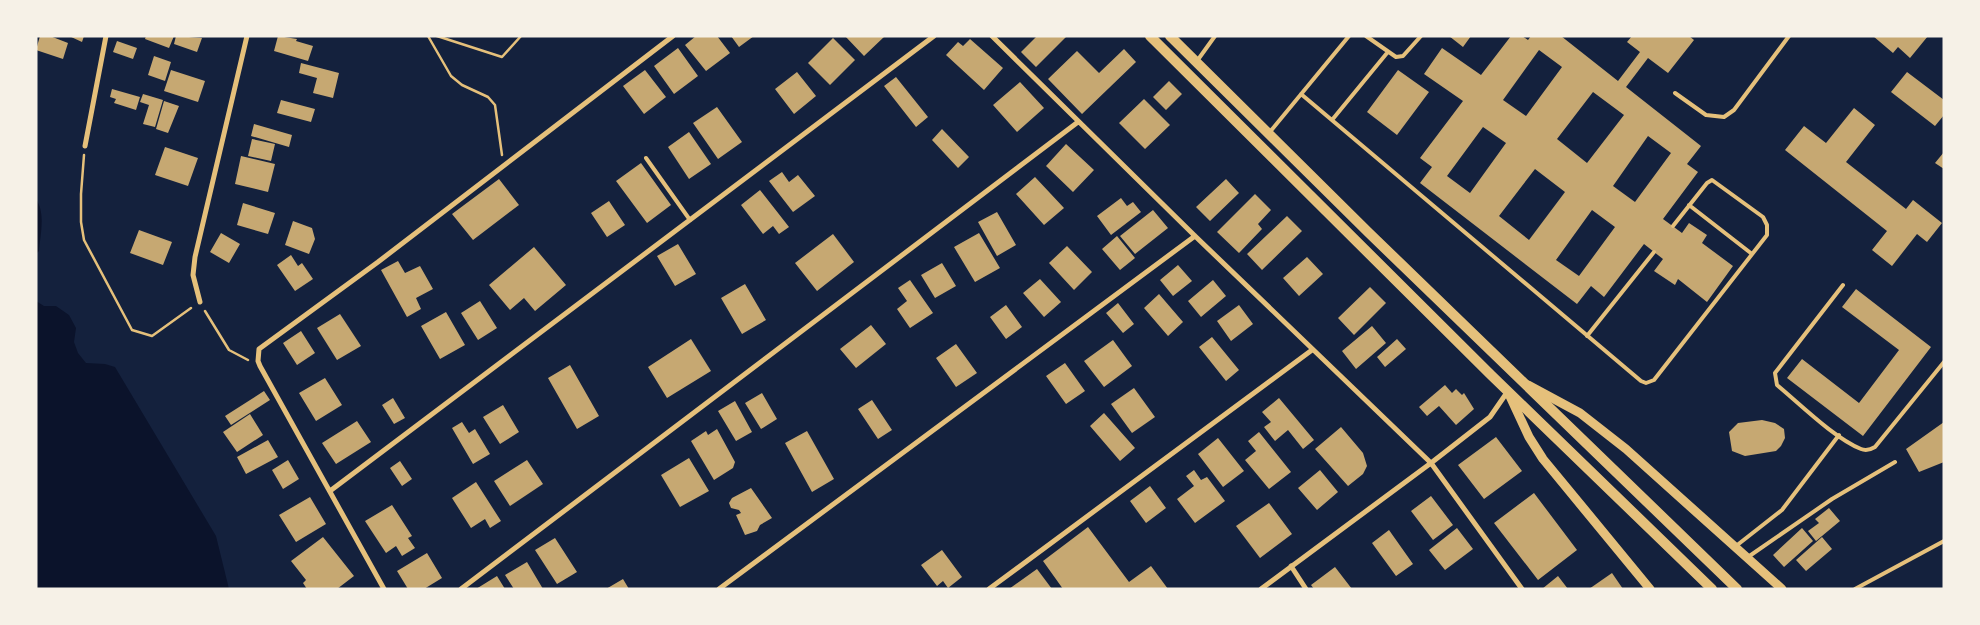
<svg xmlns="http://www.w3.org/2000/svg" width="1980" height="625" viewBox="0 0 1980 625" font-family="'PT Sans',sans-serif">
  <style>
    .water { fill: #0b132b }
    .building { fill: #c6a872; fill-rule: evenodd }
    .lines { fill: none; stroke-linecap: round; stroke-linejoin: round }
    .path { stroke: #e5c07b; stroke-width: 2.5 }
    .service { stroke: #e5c07b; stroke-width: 4 }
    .minor { stroke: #e5c07b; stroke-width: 5 }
    .tertiary { stroke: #e5c07b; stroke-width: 9 }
    .secondary { stroke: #e5c07b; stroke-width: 10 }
  </style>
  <rect width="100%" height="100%" fill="#14213d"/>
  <!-- water -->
  <path class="water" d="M36,199C46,214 40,235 39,251L36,254Z
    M36,301L44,306H56L69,315L76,328L74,342L78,353L86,363L105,364L115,367L216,536L229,589H36Z"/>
  <!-- building -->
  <path class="building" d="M40,36H50L68,43L63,59L36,50Z
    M69,36H84L82,42Z
    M146,36H174L169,48L145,39Z
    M176,36L202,38L197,52L174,44Z
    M278,36L297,39L296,41L313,46L308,61L274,51Z
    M696,36H717L730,53L706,71L685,45Z
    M731,36H754L739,47Z
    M845,36H885L864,56Z
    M1037,36H1067L1036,67L1021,52Z
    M1449,36H1471L1463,47Z
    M1511,36H1522L1528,40L1531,36H1561L1618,81L1640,52L1627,42L1632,36H1689L1694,40L1668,73L1648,58L1626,87L1701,146L1687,164L1698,172L1663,219L1682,233L1689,223L1707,235L1702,243L1733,266L1707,302L1678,279L1675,285L1654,271L1663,259L1644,244L1604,297L1591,286L1577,304L1420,183L1432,167L1420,158L1463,101L1424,74L1442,48L1481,75ZM1539,50L1562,67L1526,116L1503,100ZM1593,92L1624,115L1587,163L1557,139ZM1483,127L1506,143L1470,193L1447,176ZM1648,136L1671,153L1635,202L1613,186ZM1535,169L1565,192L1529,240L1499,216ZM1592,210L1615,227L1579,276L1556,260Z
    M1873,36H1928L1910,58L1898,47L1893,53Z
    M833,38L855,60L830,85L808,63Z
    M970,39L1003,68L984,90L946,55L958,42L963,46Z
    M117,41L137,48L133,59L113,52Z
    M678,48L698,76L674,94L654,66Z
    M1124,49L1136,62L1082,114L1048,79L1077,51L1099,73Z
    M154,56L171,62L165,81L148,75Z
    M301,63L339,73L333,98L313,93L317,78L299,73Z
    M171,70L205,81L198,102L164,91Z
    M645,70L666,97L644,114L623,86Z
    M1398,70L1429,92L1397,135L1367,112Z
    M797,72L816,96L794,114L775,89Z
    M1907,72L1944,100V115L1935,126L1891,92Z
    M896,77L928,117L916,127L884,86Z
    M1169,81L1182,94L1166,110L1153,97Z
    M1020,82L1044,108L1017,132L993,105Z
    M112,89L140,97L136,110L114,103L116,99L110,97Z
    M143,94L163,100L155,127L143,124L149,105L140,102Z
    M1144,99L1170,125L1145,149L1119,123Z
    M281,100L315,109L311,122L277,113Z
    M164,101L179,106L168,133L156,129Z
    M717,107L742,142L718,159L693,123Z
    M1854,108L1875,125L1846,162L1906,209L1913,200L1942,223L1927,242L1917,234L1892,266L1872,250L1887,231L1785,150L1804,126L1826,143Z
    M254,124L292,135L289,147L251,136Z
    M942,129L969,157L958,168L932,140Z
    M689,132L711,164L689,179L668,147Z
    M252,139L275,144L271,161L248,156Z
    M1066,144L1094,170L1073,192L1046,166Z
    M165,147L198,158L188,186L155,175Z
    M1944,152V169L1935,163Z
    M241,156L275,164L268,192L235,184Z
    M641,163L671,205L647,223L616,181Z
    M782,172L789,182L798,175L815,196L793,212L769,181Z
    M1035,177L1064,208L1044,225L1016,194Z
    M499,179L519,205L473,240L452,214Z
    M1226,179L1239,193L1210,221L1196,207Z
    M760,190L789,227L779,234L773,226L763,234L741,205Z
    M1255,194L1271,210L1258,224L1262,229L1239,253L1217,232Z
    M1121,198L1127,206L1133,202L1141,212L1111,235L1097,216Z
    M609,201L625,225L607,237L591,213Z
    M243,203L275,213L268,234L237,225Z
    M1153,210L1168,228L1135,254L1120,236Z
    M997,212L1016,245L997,256L978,222Z
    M1287,216L1302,231L1262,270L1247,254Z
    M293,221L312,228L315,239L309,254L285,245Z
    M139,230L172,242L163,265L130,253Z
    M221,233L240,244L229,263L210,252Z
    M979,233L1000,268L975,282L954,247Z
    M833,234L854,262L817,291L795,263Z
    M1117,236L1135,258L1120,270L1102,249Z
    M678,244L696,274L675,286L657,256Z
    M1067,246L1092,272L1074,290L1049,263Z
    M534,247L566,285L535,311L524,298L510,310L489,285Z
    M291,255L298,266L302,263L313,279L295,291L277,265Z
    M1307,257L1323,274L1299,296L1283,278Z
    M398,261L405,273L420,266L433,289L416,298L421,309L407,317L381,270Z
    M942,263L956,286L935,298L921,275Z
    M1178,265L1192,281L1173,296L1160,280Z
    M1040,279L1061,302L1044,317L1023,293Z
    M910,280L933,313L910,328L897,309L907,301L898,288Z
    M1213,280L1226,296L1201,317L1188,301Z
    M745,284L766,320L742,334L721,298Z
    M1370,287L1386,303L1354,335L1338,318Z
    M1856,289L1931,347L1863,436L1787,378L1802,359L1859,403L1899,350L1842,307Z
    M1159,294L1183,322L1168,336L1144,308Z
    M480,301L497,328L478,340L461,313Z
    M1118,303L1134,324L1123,333L1106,313Z
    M1006,305L1022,327L1006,339L990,317Z
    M1239,305L1253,324L1231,341L1217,321Z
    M446,312L465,345L440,359L421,326Z
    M340,314L361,346L337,360L317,328Z
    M871,325L886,344L856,368L840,349Z
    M1372,326L1386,343L1356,369L1342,351Z
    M301,331L315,353L297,365L283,343Z
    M1212,337L1239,370L1226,381L1199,347Z
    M691,339L711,371L667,398L648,367Z
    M1397,339L1406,349L1385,367L1377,357Z
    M1113,340L1132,366L1104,387L1084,361Z
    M956,344L977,373L956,387L936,358Z
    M1065,363L1085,391L1066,404L1046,376Z
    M570,365L599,416L577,429L548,378Z
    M325,378L342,405L316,421L299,393Z
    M1445,385L1452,393L1456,389L1462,395L1464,393L1474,409L1456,425L1439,406L1427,416L1419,407Z
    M1134,388L1155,417L1132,433L1111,404Z
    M264,391L270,400L231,425L225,416Z
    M762,393L777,419L761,429L745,403Z
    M393,398L405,418L394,424L382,405Z
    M1279,398L1314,440L1303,449L1288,430L1275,441L1264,427L1271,422L1262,412Z
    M872,400L892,430L878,439L858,409Z
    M735,401L752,432L736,441L718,411Z
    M503,405L519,432L500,444L483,417Z
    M1104,413L1135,448L1120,461L1090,426Z
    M250,414L263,435L237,452L223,432Z
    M1762,420L1775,423L1784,429L1785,438L1781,446L1776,451L1745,456L1732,451L1729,432L1738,423Z
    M357,421L371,442L336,464L322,443Z
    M462,422L469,433L475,429L490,454L473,464L452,428Z
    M1944,422V462L1919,472L1906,449Z
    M1341,427L1363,453L1367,466L1363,474L1348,486L1315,449Z
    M717,429L735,462L733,468L714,480L691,441L706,431L708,435Z
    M807,431L834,479L812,492L785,443Z
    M1259,432L1291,472L1269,489L1245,460L1256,451L1248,441Z
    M1496,437L1522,471L1484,499L1458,465Z
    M1218,438L1244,471L1223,487L1198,454Z
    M268,440L278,457L246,474L237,457Z
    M689,458L709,491L680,507L661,475Z
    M288,460L299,479L283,489L272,470Z
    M527,460L543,484L510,506L494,481Z
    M400,461L412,479L402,486L390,468Z
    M1194,470L1201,480L1207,477L1225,501L1195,523L1177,499L1194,486L1186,476Z
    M1320,470L1338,492L1317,510L1298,488Z
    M476,482L501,521L490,528L485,519L471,528L452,498Z
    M1150,486L1166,508L1146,523L1130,501Z
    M751,488L772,518L760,525L757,531L745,535L736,515L741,513L739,510L731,508L729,503L732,498Z
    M1534,493L1577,550L1538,580L1494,523Z
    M1431,496L1453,525L1433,540L1411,511Z
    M310,497L326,524L296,542L279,515Z
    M1269,503L1292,534L1260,558L1236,526Z
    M392,505L412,536L408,538L415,548L402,556L396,546L386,553L365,521Z
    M1829,508L1840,521L1816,541L1808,531L1819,523L1815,519Z
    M1088,527L1129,582L1151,566L1168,589H1063L1043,561Z
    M1457,528L1473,549L1445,570L1429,550Z
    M1802,528L1813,541L1784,567L1773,555Z
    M1389,530L1413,564L1396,576L1372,543Z
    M323,537L354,576L337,589H307L303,583L306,580L291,561Z
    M1822,537L1832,549L1806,571L1796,560Z
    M555,538L577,572L557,584L535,550Z
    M942,550L962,577L948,588L943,581L937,586L921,565Z
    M427,553L442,578L424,589H408L397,571Z
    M527,562L543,589H514L505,575Z
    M1335,567L1352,589H1314L1311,585Z
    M1037,569L1052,589H1009Z
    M1612,573L1623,589H1589Z
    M497,576L505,589H476Z
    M1558,576L1568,589H1542Z
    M623,579L629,589H606Z"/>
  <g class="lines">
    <!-- path -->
    <path class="path" d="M428,36L451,76L462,85L488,97L495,105L502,155
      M437,36L502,57L521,36
      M84,155L81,194V222L84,240L132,330L152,336L191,308
      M205,311L229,350L248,360"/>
    <!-- service -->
    <path class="service" d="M1366,36L1396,57L1403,56L1421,36
      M1197,61L1215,36
      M1675,93L1706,115L1724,117L1734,110L1789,36
      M1301,94L1641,381L1646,383L1654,380L1767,235V225L1763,217L1712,180L1707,183L1673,226
      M1332,120L1387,53
      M1269,133L1349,36
      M646,158L690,220
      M1689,205L1752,254
      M1843,285L1775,373L1777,385C1800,404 1834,438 1861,449C1866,451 1870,450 1875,447L1944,362
      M1587,336L1654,252
      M1736,546L1782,510L1839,435
      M1748,557L1832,499L1895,462
      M1855,589L1944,541"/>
    <!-- minor -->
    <path class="minor" d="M992,36L1195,236L1431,463L1522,589
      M85,146L106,36
      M200,302L193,275L195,257L247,36
      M330,491L934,36
      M1291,566L1306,589
      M384,589L260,366L258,361L259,349L378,262L673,36
      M461,589L1078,122
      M719,589L1195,236
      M989,589L1312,350
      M1261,589L1431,463L1490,417L1508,391"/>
    <!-- tertiary -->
    <path class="tertiary" d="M1528,385L1580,413L1626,449L1782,589
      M1509,394L1529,437L1543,459L1650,589"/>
    <!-- secondary -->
    <path class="secondary" d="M1150,36L1491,375L1712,589
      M1170,36L1369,233L1737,589"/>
  </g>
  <!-- border -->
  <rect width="1980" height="625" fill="none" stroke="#f6f1e7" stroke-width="75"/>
</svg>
